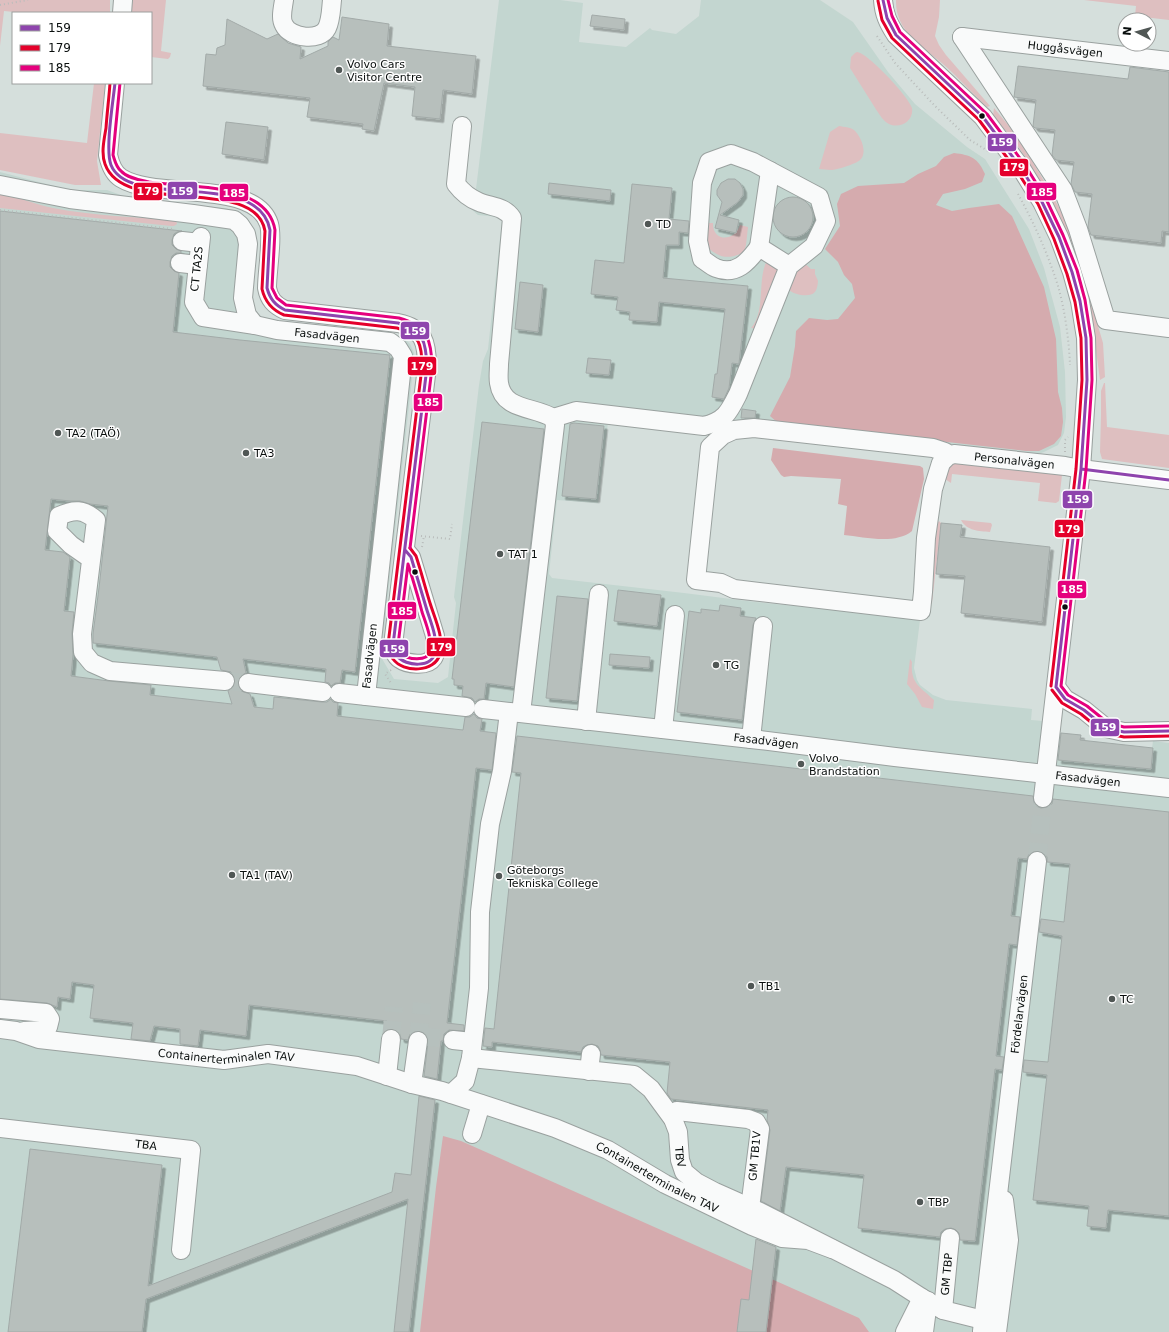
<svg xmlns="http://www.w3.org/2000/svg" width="1169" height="1332" viewBox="0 0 1169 1332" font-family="'DejaVu Sans',sans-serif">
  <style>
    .built { fill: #c3d6d0 }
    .green { fill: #debfc0 }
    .forest { fill: #d5abae }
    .building { fill: #b7bfbc; stroke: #a2aaa8; fill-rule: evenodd; filter: url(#shadow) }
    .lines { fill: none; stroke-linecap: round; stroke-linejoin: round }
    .minor-tunnel { stroke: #b6c0bd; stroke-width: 18; stroke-dasharray: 18 9; stroke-linecap: butt }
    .minor-casing { stroke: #9aa19f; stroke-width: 20 }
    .path { stroke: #b9bcbb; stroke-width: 2; stroke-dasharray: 1 3; stroke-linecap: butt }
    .minor { stroke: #f9fafa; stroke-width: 18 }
    .bus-1-casing { stroke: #fff; stroke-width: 6 }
    .bus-2-casing { stroke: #fff; stroke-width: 6 }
    .bus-3-casing { stroke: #fff; stroke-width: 6 }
    .bus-1 { stroke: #8e44ad; stroke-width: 3 }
    .bus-2 { stroke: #e4002b; stroke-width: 3 }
    .bus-3 { stroke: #e5007d; stroke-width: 3 }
    .poi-dot { fill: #505755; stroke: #fff; stroke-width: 1.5 }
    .bus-dot { fill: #090e0d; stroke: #fff; stroke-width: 1.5 }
    .labels { text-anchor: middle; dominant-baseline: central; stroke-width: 3; stroke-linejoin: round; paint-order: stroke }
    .street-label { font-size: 11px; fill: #090e0d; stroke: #fff }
    .poi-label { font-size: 11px; fill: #090e0d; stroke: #fff; text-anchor: start }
    .line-badge { stroke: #fff; stroke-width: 1.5 }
    .badge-label { font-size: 11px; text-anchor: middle; font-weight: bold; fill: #fff }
  </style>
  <defs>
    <filter id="shadow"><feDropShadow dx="3.5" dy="3.5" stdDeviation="0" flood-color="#0004"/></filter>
  </defs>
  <rect width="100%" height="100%" fill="#d5dfdc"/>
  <!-- built -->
  <path class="built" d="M499,0H560L583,3L579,42L626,47L650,28L652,30L676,34L699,16L701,0H820L853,22L888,72L915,104L967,147L985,159L1029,229L1044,268L1060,327L1065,372L1066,417L1064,433L1058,445L1044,452L1038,454L921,443L730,419L608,422L598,503L557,500L549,574L552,578L684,593L755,602L858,612L920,620L914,668L917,680L920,685L933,695L946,700L1032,709L1031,720L1043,721L1049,732L1081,735L1080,740L1152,748L1153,741L1169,743V1332H0V172L70,190H107L129,198L225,208L234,210L241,213L249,221L254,232L257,242L251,290L253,307L259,315L267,320L398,336L406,340L410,344L414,353L413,370L381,657L394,679L438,683L448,677L456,603L454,597L479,385L483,361L488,349L502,220L500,217L478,215L464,203L476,189Z"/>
  <!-- green -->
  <path class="green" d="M0,0H110V13H24L4,11L0,46Z
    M132,0H166L161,51L171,53L170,57L168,59L151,57V13H131Z
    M896,0H940L939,17L935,36L939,45L946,55L990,106L987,107C972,93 958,77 943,64C922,46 895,31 896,0Z
    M1084,0H1169V20L1135,16L1136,6Z
    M857,52C868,53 909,97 912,108C914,121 900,129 889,124C883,121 880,115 877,111L850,68L851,57L855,53Z
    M94,83L105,84L97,161L101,185H75L0,170V133L87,143Z
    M994,108L1009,126L1027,152L1051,193L1062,213L1072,237L1103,343L1105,377L1100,380L1093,328L1056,211L1044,187L1028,161L1013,139L993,116Z
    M839,126C844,127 850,127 854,130C861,136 868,153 860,160C856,164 836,170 831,170C827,170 823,169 819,169L830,132Z
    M0,194C19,196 35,205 53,208C94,216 135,217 176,220L177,224L174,226H171L0,208Z
    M705,223H713C712,241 734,243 740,225L748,227L746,245L744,252C727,261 717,257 704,244Z
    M767,261L779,269L755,328L753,332V328H751C766,313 757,277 767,261Z
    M803,262L811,269H815V274L818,281C817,294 813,296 801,295C795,294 787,291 785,284Z
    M1104,383H1105L1107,427L1169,435V468L1102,459L1100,452L1101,415V391Z
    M953,462L1062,475L1059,501L1056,503L1038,501L1040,483L952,474L951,483L945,479L944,471Z
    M961,520L991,523L992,525L990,532C979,531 967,531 961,520Z
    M939,521L941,523L932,603L930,605L927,602L937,524Z
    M910,659L912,662C910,684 921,687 934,700L933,709L922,707L915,694L907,684Z"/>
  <!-- forest -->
  <path class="forest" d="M954,153C971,155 978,158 985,174L982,182L965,189L943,194L936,205L952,211L969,208L999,204L1012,216L1044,287L1056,339L1058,392L1062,408L1063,422L1061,436L1054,444L1039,451H1026L778,423L770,416L790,377L795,346L796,331L809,318L827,320L838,319L855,298L852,284L844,275L838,262L825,249L840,226L837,204L841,194L858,186L904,183L918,174L936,166L944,157Z
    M773,448L920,466L923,468L924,479L912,531C895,545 864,537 844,535L847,506L838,504L841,479L791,476L784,477L781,475L771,460Z
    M443,1136L461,1141L859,1318L869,1332H420L436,1187Z"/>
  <!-- building -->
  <path class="building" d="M592,15L625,19L624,30L590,26Z
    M342,17L389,24L387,46L476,56L472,94L443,90L440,119L412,116L415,87L384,83L374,131L362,129L363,124L307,117L310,98L203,86L206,54L216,55L217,48L225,45L227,19L267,39L278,34L288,43L301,47L300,59L328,46V42L333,37L339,40Z
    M1018,66L1128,79L1130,67L1169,72V232L1162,231L1161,243L1091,235L1088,227L1092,194L1075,192L1071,184L1074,162L1056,160L1052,155L1055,130L1035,128L1033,126L1036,100L1014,97Z
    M226,122L268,127L264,160L222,154Z
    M728,179H735L740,183L743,189V195L738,202L720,215L739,220L736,233L715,228L722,202L717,195V190L721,183Z
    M549,183L611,190L610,201L548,194Z
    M632,184L672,188L669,219L689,221L688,233L679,232V245H666L663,278L748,286L739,363V364L732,363L729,388L724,399L712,397L715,374H717L725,309L659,302L657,322L629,320L630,312L616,310L618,297L591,294L595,260L624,263Z
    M773 217a20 20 0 1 1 40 0a20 20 0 1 1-40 0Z
    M0,211L182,231L177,232L174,234L172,240V245L176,249L181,251V253H176L172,256L170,262V267L174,271L179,273L173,332L240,340L390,355L355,672L342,670L340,683H335L331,686L329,683L325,682L326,669L243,659L246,673L240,676L238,682V687L241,691L250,694L254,707L273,709L274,697L322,702H327L331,699L333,702L338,703L337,716L463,730L465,717H470L474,714L477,718L482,719L480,731L496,733L492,770L476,768L447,1023L464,1025V1031L449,1030L444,1034L443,1041H441L437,1079L424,1076L428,1042V1037L425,1033L420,1031H414L410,1034L408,1040L401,1039L400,1034L397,1030L392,1029L386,1030L387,1021L249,1005L246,1036L200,1030L198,1046L180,1044V1029L154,1026L150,1041L131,1039L133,1023L90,1018L94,985L72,982L70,999L58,997L57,1007L47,1003L0,999ZM51,499L70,501H80L90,504L108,506L99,588L93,634V643L217,657L221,670L231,672L235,677V682L234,687L228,691L232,704L150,695L151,685L109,681L71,676L73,655L72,633L74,612L64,611L70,557L63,552L45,550Z
    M520,282L543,285L538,332L515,329Z
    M588,358L611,360L609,375L586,373Z
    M742,409L756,411L755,418H741Z
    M482,422L544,429L514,687L486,683L484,699H479L475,702L472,698L462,696L463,686L454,685V679H452Z
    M574,423L604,426L596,499L562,496L570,424Z
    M941,523L962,525L960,537L1050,547L1042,622L961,613L965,576L936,574Z
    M618,590L661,595L657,626L614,621Z
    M557,596L588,599L577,701L546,698Z
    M720,605L741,608L740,616L756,618L753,625L742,720L677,712L689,611L701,613V609L719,611Z
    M610,654L650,657L649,668L609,665Z
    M1061,733L1081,735L1080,740L1153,748L1151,769L1058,760Z
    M517,736L1033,796L1034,803L1036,806L1041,808L1048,807L1052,804L1053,799L1169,812V1216L1108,1210L1106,1228L1087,1226L1089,1206L1033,1200L1047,1075L1023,1072L1024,1060L1048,1062L1062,936L1039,932L1041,919L1064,922L1070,864L1047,862V857L1044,853L1039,851L1033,852L1029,854L1027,859L1018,858L1011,916L1020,917L1017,945L1009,944L996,1056L1004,1057L1002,1070L995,1069L975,1241L960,1240L959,1233L956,1230L951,1228L945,1229L941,1232L940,1237L858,1228L864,1175L786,1167L780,1211L761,1201L770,1130L767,1120L768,1110L671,1099L667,1093L670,1062L601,1055L600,1050L598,1046L592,1044L587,1045L583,1047L581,1052L492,1042V1047L483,1046L485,1028L494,1029L521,773L512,772Z
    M419,1096L435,1100L409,1332H394L408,1199L146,1299L142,1332H8L30,1149L162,1165L148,1286L392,1192L395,1173L411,1175Z
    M756,1239L776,1247L766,1332H737L741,1299L749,1300Z"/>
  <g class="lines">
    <!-- minor-tunnel -->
    <path class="minor-tunnel" d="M225,681L248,683
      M1037,861L1043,798
      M422,1036L453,1040
      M391,1039L394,1007
      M418,1041L422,1003"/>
    <defs>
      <g id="minor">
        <path d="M284,0C283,8 280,18 284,25C290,38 320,42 327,28C331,20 331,9 332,0"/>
        <path d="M883,0C884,14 888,23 896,35L983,117L1021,168L1042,202L1059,237L1072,272L1080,301L1086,338L1087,380L1081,469L1043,798"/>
        <path d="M122,13L123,0"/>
        <path d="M962,37L1063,190L1078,229L1106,320L1169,328"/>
        <path id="s1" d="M962,37L1169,61"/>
        <path d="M115,83L108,155C110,164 113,173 121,178C156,200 255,179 269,224C273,238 267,272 267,288C269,299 274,305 285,310L398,323C424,328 427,343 427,367L393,645C394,650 395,656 400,659C407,664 427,667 433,658C437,652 435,643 435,636L411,557L405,550"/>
        <path d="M462,126L456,184C462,192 469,198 479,202C491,207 504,206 512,218L499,364C499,370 498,377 499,383C503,411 534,406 553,418L555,425L521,713"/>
        <path id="s2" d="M0,185L70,199L193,214L234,220L240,225L246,234L248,244L243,298L247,315L255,325L277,330L390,342L398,348L403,356L366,696"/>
        <path d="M201,237L194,302L203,317L255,325"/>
        <path d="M182,241L200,243"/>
        <path d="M759,247L770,171"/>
        <path d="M180,263L198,265"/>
        <path d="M553,418L576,411L704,426C725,421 729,412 738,394L789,266L814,246L826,221L819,197L753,162L731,154L709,162L702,183L698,241L702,259C707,262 711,266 716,268C736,276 748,262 759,247L789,266"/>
        <path id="s3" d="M948,456L945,452L933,448L754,428L734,430L723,435L710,447L696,580L721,583L734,589L921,611L923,592L926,538L933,489L941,463L948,456L954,454L1065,466L1081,469L1169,480"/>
        <path d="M91,559L71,545L57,531L59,516C74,509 83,509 96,520L82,634L83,652L92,663L110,671L225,681"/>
        <path d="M248,683L323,692"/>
        <path d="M1056,687L1065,699L1084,710L1106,728L1124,732L1169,731"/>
        <path d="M339,693L466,707"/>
        <path id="s4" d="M483,709L760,740L895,757L1169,788"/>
        <path d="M586,721L599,594"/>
        <path d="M663,729L675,615"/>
        <path d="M751,739L763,626"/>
        <path d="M0,1009L46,1013L50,1019L48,1027L44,1030L24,1031"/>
        <path id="s5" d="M0,1029L16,1031L39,1039L224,1060L268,1054L357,1066L412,1084L442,1091L555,1128L608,1150L665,1184L752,1226L782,1238L808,1240L832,1249"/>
        <path d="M453,1040L472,1042"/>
        <path id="s6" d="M471,1058L634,1075L651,1089L673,1119L678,1132L680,1160L684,1172L696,1182L715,1192L760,1212L894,1280L922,1298L943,1310L983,1320L998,1321"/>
        <path d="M589,1071L591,1054"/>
        <path d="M387,1076L391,1039"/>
        <path d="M412,1084L418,1041"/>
        <path d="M451,1094L465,1081L471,1058L479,988L480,912L490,824L502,771L509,712"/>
        <path d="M673,1119L677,1111L748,1119L756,1122L760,1129L750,1208"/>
        <path id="s7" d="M0,1128L191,1150L181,1250"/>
        <path d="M472,1134L481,1104"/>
        <path id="s8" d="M943,1310L950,1238"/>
        <path id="s9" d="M982,1331L1037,861"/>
        <path d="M905,1332L922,1298"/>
        <path d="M924,1332L928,1301"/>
        <path d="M997,1332L1009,1240L1004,1200"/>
      </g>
    </defs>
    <!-- minor casing -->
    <use href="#minor" class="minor-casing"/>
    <!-- path -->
    <path class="path" d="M0,5L28,0
      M877,36L895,63L935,106L970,140L988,151
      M1018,194C1034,223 1048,254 1058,286C1065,310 1069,341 1070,365
      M0,210L174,229
      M1065,452V440L1068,437
      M421,536L450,539L452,524
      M422,547L424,536
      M391,670L385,674L391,683"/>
    <!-- minor -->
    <use href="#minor" class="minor"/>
    <defs>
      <path id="bus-1" d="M883,0L887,18L896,35L983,117L1021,168L1042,202L1059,237L1072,272L1080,301L1086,338L1087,380L1081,469L1056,687
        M115,83C113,102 105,150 111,165C129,211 259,168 270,230L267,288C270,299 275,305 285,310L398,323C424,330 426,342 427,367L393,645C394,649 394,653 397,656C406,667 433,668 435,652C438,637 430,621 426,607C421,590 416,574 411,557L405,550
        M1081,469L1169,480
        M1056,687L1065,699L1084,710L1106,728L1124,732L1169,731"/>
      <path id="bus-2" d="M878,1L882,20L892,38L979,120L1017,171L1038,204L1054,239L1067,274L1075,302L1081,338L1082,380L1076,469L1051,686
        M110,83C109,98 107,113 106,128C104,140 101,153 105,164C124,218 255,174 265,231L262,289C265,302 272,310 284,315L397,328C420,334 422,345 422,367L388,645C389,650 390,655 393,659C403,673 435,673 440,654C444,637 435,619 430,603C425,587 421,571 416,556L410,548
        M1052,690L1062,703L1081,714L1104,733L1124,737L1169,736"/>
      <path id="bus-3" d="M888,0L892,16L900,32L987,114L1025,165L1046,199L1063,235L1077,270L1085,300L1091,338L1092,380L1086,470L1061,686L1068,695L1087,706L1108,723L1124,727L1169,726
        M120,83L113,155C115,161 116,167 121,171C127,178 140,180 149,182C186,188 267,181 275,230L272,288L277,298L286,305L399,318C427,326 432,340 432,368L410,548
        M408,564C413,580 418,596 422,612C426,624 432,638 430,651C428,662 407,660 401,653C399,651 399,648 398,645Z"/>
    </defs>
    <!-- bus-1 casing -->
    <use href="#bus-1" class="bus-1-casing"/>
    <!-- bus-2 casing -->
    <use href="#bus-2" class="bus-2-casing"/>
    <!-- bus-3 casing -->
    <use href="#bus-3" class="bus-3-casing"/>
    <!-- bus-1 -->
    <use href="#bus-1" class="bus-1"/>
    <!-- bus-2 -->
    <use href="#bus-2" class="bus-2"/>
    <!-- bus-3 -->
    <use href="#bus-3" class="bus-3"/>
  </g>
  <!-- markers -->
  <g class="poi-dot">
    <circle cx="339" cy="70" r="4"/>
    <circle cx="648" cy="224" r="4"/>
    <circle cx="58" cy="433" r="4"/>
    <circle cx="246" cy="453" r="4"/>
    <circle cx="500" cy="554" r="4"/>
    <circle cx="716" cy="665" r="4"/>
    <circle cx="801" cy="764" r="4"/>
    <circle cx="232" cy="875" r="4"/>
    <circle cx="499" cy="876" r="4"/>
    <circle cx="751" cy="986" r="4"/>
    <circle cx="1112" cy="999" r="4"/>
    <circle cx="920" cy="1202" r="4"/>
  </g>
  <g class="bus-dot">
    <circle cx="982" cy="116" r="3.5"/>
    <circle cx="415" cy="572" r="3.5"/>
    <circle cx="1065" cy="607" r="3.5"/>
  </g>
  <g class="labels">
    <!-- street labels -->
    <g class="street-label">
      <text stroke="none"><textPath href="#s1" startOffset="104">Huggåsvägen</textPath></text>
      <text transform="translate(197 269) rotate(-84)">CT TA2S</text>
      <text stroke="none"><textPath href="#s2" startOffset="423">Fasadvägen</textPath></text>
      <text stroke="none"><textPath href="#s3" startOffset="836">Personalvägen</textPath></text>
      <text transform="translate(370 656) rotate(-84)">Fasadvägen</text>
      <text stroke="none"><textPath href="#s4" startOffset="285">Fasadvägen</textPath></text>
      <text stroke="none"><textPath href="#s4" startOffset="609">Fasadvägen</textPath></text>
      <text stroke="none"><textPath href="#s9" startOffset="319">Fördelarvägen</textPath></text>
      <text stroke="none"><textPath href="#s5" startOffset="229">Containerterminalen TAV</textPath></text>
      <text stroke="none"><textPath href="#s7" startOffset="147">TBA</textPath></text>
      <text stroke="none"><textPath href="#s6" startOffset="262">TBV</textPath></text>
      <text transform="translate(755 1156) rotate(-85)">GM TB1V</text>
      <text stroke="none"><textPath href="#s5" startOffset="682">Containerterminalen TAV</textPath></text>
      <text stroke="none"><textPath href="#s8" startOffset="36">GM TBP</textPath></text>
    </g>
    <!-- poi labels -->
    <g class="poi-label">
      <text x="347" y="64">Volvo Cars<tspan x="347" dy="13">Visitor Centre</tspan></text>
      <text x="656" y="224">TD</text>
      <text x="66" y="433">TA2 (TAÖ)</text>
      <text x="254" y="453">TA3</text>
      <text x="508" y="554">TAT 1</text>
      <text x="724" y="665">TG</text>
      <text x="809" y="758">Volvo<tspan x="809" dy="13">Brandstation</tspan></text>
      <text x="507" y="870">Göteborgs<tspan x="507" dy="13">Tekniska College</tspan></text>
      <text x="240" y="875">TA1 (TAV)</text>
      <text x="759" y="986">TB1</text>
      <text x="1120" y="999">TC</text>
      <text x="928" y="1202">TBP</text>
    </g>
  </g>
  <g class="line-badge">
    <rect x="987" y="133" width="30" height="19" rx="4" fill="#8e44ad"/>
    <rect x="999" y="158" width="30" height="19" rx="4" fill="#e4002b"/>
    <rect x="167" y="181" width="31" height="19" rx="4" fill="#8e44ad"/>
    <rect x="133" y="182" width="30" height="19" rx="4" fill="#e4002b"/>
    <rect x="1026" y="182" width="31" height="19" rx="4" fill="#e5007d"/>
    <rect x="219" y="183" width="30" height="19" rx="4" fill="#e5007d"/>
    <rect x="400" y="321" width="30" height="19" rx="4" fill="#8e44ad"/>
    <rect x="407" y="356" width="30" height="20" rx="4" fill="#e4002b"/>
    <rect x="413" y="393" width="30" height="19" rx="4" fill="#e5007d"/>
    <rect x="1062" y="490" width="31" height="19" rx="4" fill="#8e44ad"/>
    <rect x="1054" y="519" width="30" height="19" rx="4" fill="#e4002b"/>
    <rect x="1057" y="580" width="30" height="19" rx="4" fill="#e5007d"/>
    <rect x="387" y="601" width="30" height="19" rx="4" fill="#e5007d"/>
    <rect x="426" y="637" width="30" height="20" rx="4" fill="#e4002b"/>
    <rect x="379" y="639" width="30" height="19" rx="4" fill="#8e44ad"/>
    <rect x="1090" y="718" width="30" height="19" rx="4" fill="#8e44ad"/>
  </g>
  <g class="badge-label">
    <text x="1002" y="146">159</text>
    <text x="1014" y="171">179</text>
    <text x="182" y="195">159</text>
    <text x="148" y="195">179</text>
    <text x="1042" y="196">185</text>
    <text x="234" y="197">185</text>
    <text x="415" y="335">159</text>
    <text x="422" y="370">179</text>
    <text x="428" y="406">185</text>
    <text x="1078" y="503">159</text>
    <text x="1069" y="533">179</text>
    <text x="1072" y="593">185</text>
    <text x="402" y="615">185</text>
    <text x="441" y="651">179</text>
    <text x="394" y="653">159</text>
    <text x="1105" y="731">159</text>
  </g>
  <!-- legend -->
  <rect x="12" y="12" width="140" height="72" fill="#ffffff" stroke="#9d9f9e"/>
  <rect x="20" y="25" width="20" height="6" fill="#8e44ad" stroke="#9d9f9e"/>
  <text x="48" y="32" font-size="12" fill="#090e0d">159</text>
  <rect x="20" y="45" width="20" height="6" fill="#e4002b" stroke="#9d9f9e"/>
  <text x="48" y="52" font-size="12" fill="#090e0d">179</text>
  <rect x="20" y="65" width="20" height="6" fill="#e5007d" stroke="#9d9f9e"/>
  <text x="48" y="72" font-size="12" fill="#090e0d">185</text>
  <!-- north arrow -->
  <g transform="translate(1137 32) rotate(276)"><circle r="19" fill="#ffffff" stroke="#9d9f9e"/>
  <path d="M0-3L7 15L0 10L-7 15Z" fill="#505755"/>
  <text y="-6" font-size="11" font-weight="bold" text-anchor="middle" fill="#090e0d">N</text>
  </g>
</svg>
